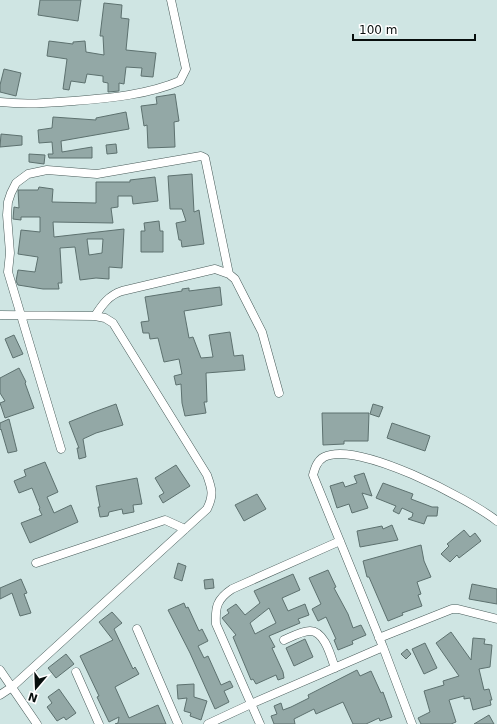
<svg xmlns="http://www.w3.org/2000/svg" width="497" height="724" viewBox="0 0 497 724" font-family="'DejaVu Sans',sans-serif">
  <style>
    .building { fill: #93a8a6; stroke: #5d716f; fill-rule: evenodd }
    .lines { fill: none; stroke-linecap: round; stroke-linejoin: round }
    .minor-casing { stroke: #495c5a; stroke-width: 9 }
    .minor { stroke: #fff; stroke-width: 8 }
  </style>
  <rect width="100%" height="100%" fill="#cfe5e3"/>
  <!-- building -->
  <path class="building" d="M40,0H81L78,21L38,15Z
    M104,3L122,5L121,18L129,19L126,50L156,53L153,77L141,76L142,68L126,67L124,84L119,83V91L108,92V83L103,82V76L87,74L85,83L71,81L69,90L63,89L67,59L47,56L49,41L73,44V42L85,41L86,52L104,55L103,36H100Z
    M4,69L21,73L16,96L0,92V85Z
    M175,94L179,121L174,122L175,147L148,148L147,125L144,126L141,106L157,104L156,97Z
    M126,112L129,129L61,141L62,152L92,147V158H49L48,154H53L52,142L39,143L38,130L52,128L53,117L96,120V118Z
    M1,134L22,136V145L0,147Z
    M116,144L117,153L107,154L106,145Z
    M29,154L45,155L44,164L29,162Z
    M192,174L194,212L199,210L204,244L182,247L181,240H179L176,223L186,221L182,209H170L168,176Z
    M155,177L158,201L133,204L132,196H118V207L111,208L113,223L53,222L54,237L124,229L122,268L109,267V279L96,278L80,280L75,247L60,248L62,283H58L59,289H43L18,285L16,281L18,270L35,272L38,257L18,254L21,230L40,232V217H21V220L13,219L14,207L19,208L18,190H38L39,187L53,189L52,202L96,203V182H130V180ZM87,239H103L102,253L89,255Z
    M159,221L160,231H163V252H141V231H145L144,223Z
    M220,287L222,305L184,311L189,338L193,337L201,358L213,357L209,335L230,332L234,356L243,355L245,370L206,373L207,402H204L206,413L185,416L182,403L181,384L176,385L174,376L182,374L179,359L164,362L158,338L150,339L149,333H143L141,322L149,321L145,297L182,291V289L189,288V291Z
    M14,335L23,354L13,358L5,339Z
    M19,368L26,382L25,383L34,408L5,418L0,403L5,401L0,393V378Z
    M116,404L123,425L96,433L83,439L86,457L79,459L77,448H79L69,422L94,412Z
    M373,404L383,407L379,417L370,414Z
    M322,413H369L368,441H344V444L323,445Z
    M9,419L17,451L8,453L1,429L0,430V423Z
    M392,423L430,436L425,451L387,438Z
    M45,462L58,492L47,497L54,513L71,505L78,522L30,543L21,523L42,515L39,509L40,508L32,488L19,493L14,481L26,476L24,470Z
    M176,465L190,486L163,503L159,496L164,493L155,478Z
    M364,473L372,496L362,493L368,508L352,513L349,504L337,508L330,486L343,482L345,487L357,483L354,476Z
    M137,478L142,504L133,505L134,512L123,514L122,509L109,512L108,516L100,517L98,507H100L96,486Z
    M383,483L413,494L411,499L432,507H438L437,516H427L424,524L408,519L412,517L413,513L402,508L399,514L393,511L396,506L376,498Z
    M257,494L266,509L244,521L235,505Z
    M392,525L398,540L360,547L357,531L382,526L383,529Z
    M464,530L470,537L475,533L481,541L459,558L457,555L450,562L441,554L449,546L447,544Z
    M421,545L424,561L431,577L417,582L421,594L418,595L422,606L402,613L403,615L388,621L369,577H367L363,561Z
    M178,563L186,566L182,581L174,578Z
    M328,570L336,587L334,588L348,614L353,628L361,625L366,635L352,641L353,644L338,650L334,640L336,639L326,617L318,621L312,609L321,604L309,578Z
    M293,574L300,590L282,598L288,611L305,604L309,615L298,619L300,623L269,636L275,647L272,648L283,672L284,678L278,680L276,675L256,684L253,679L251,680L233,637L236,635L222,618L229,613L227,610L236,604L245,615L260,603L254,591ZM269,608L276,623L255,634L250,623Z
    M21,579L27,593L24,594L31,613L20,616L12,593L0,599V588Z
    M213,579L214,588L205,589L204,580Z
    M472,584L497,589V604L469,599Z
    M184,603L186,608L188,607L199,631L202,629L208,641L198,646L204,658L208,656L221,685L230,681L233,687L224,691L229,702L215,709L190,653L168,610Z
    M112,612L122,623L114,629L133,669L135,667L139,674L115,687L129,718L158,705L166,724H115L118,723L119,717L109,722L97,697L99,696L80,656L113,640L99,622Z
    M451,632L471,660L473,638L485,639L484,644L492,645L490,667L479,669L484,690L489,689L492,700H490L491,705L473,710L470,698L464,699V696L449,700L456,722L451,724H421L418,718L430,712L424,691L444,685L443,681L459,676L436,643Z
    M305,639L313,657L294,666L286,648Z
    M425,643L437,668L424,674L412,649Z
    M407,649L411,654L406,659L401,654Z
    M66,654L74,664L56,678L48,668Z
    M357,670L360,676L371,671L381,693L383,692L392,717L380,721L379,718L366,724H353L343,702L316,714L314,709L294,719L295,724H274L271,716L277,714L274,706L281,703L283,710L291,707L309,698L308,695Z
    M194,684V697L207,701L201,720L190,716L191,713L184,711L187,698L178,699L177,685Z
    M59,689L76,713L66,720L64,717L57,721L47,707L52,703L48,697Z
    M489,715L494,724H474Z"/>
  <g class="lines">
    <defs>
      <path id="minor" d="M0,102C25,105 49,103 74,101C109,98 147,95 180,81L186,69L171,0
        M0,315L95,316L105,318L113,323L207,475C212,489 214,495 207,509L12,687L0,695
        M95,316C102,305 109,295 122,291L215,269L229,274L235,279L262,332L279,393
        M61,449L8,272L10,253L7,215L8,202L11,193L16,183L28,174L47,170L97,174L201,156L205,158L229,274
        M36,563L165,520L185,529
        M137,629L178,724
        M379,638L452,609H458L497,619
        M284,640C291,637 302,631 310,631C325,631 331,657 335,668
        M0,670L37,724
        M76,672L99,724
        M208,724L251,704L383,647
        M260,724L216,624C215,607 217,599 232,589L340,541
        M412,724L383,647L313,475C315,468 317,461 324,457C357,440 469,499 497,521"/>
    </defs>
    <!-- minor casing -->
    <use href="#minor" class="minor-casing"/>
    <!-- minor -->
    <use href="#minor" class="minor"/>
  </g>
  <!-- north arrow -->
  <g transform="translate(36 688) rotate(199)" stroke="#ffffff" stroke-width="3" paint-order="stroke">
  <path d="M0-3L7 15L0 10L-7 15Z" fill="#070e0d"/>
  <text y="-6" font-size="11" font-weight="bold" text-anchor="middle" fill="#070e0d">N</text>
  </g>
  <!-- scale -->
  <path d="M353 34v6h122v-6" fill="none" stroke="#070e0d" stroke-width="2"/>
  <text x="359" y="34" font-size="12" fill="#070e0d" stroke="#ffffff" stroke-width="3" paint-order="stroke">100 m</text>
</svg>
